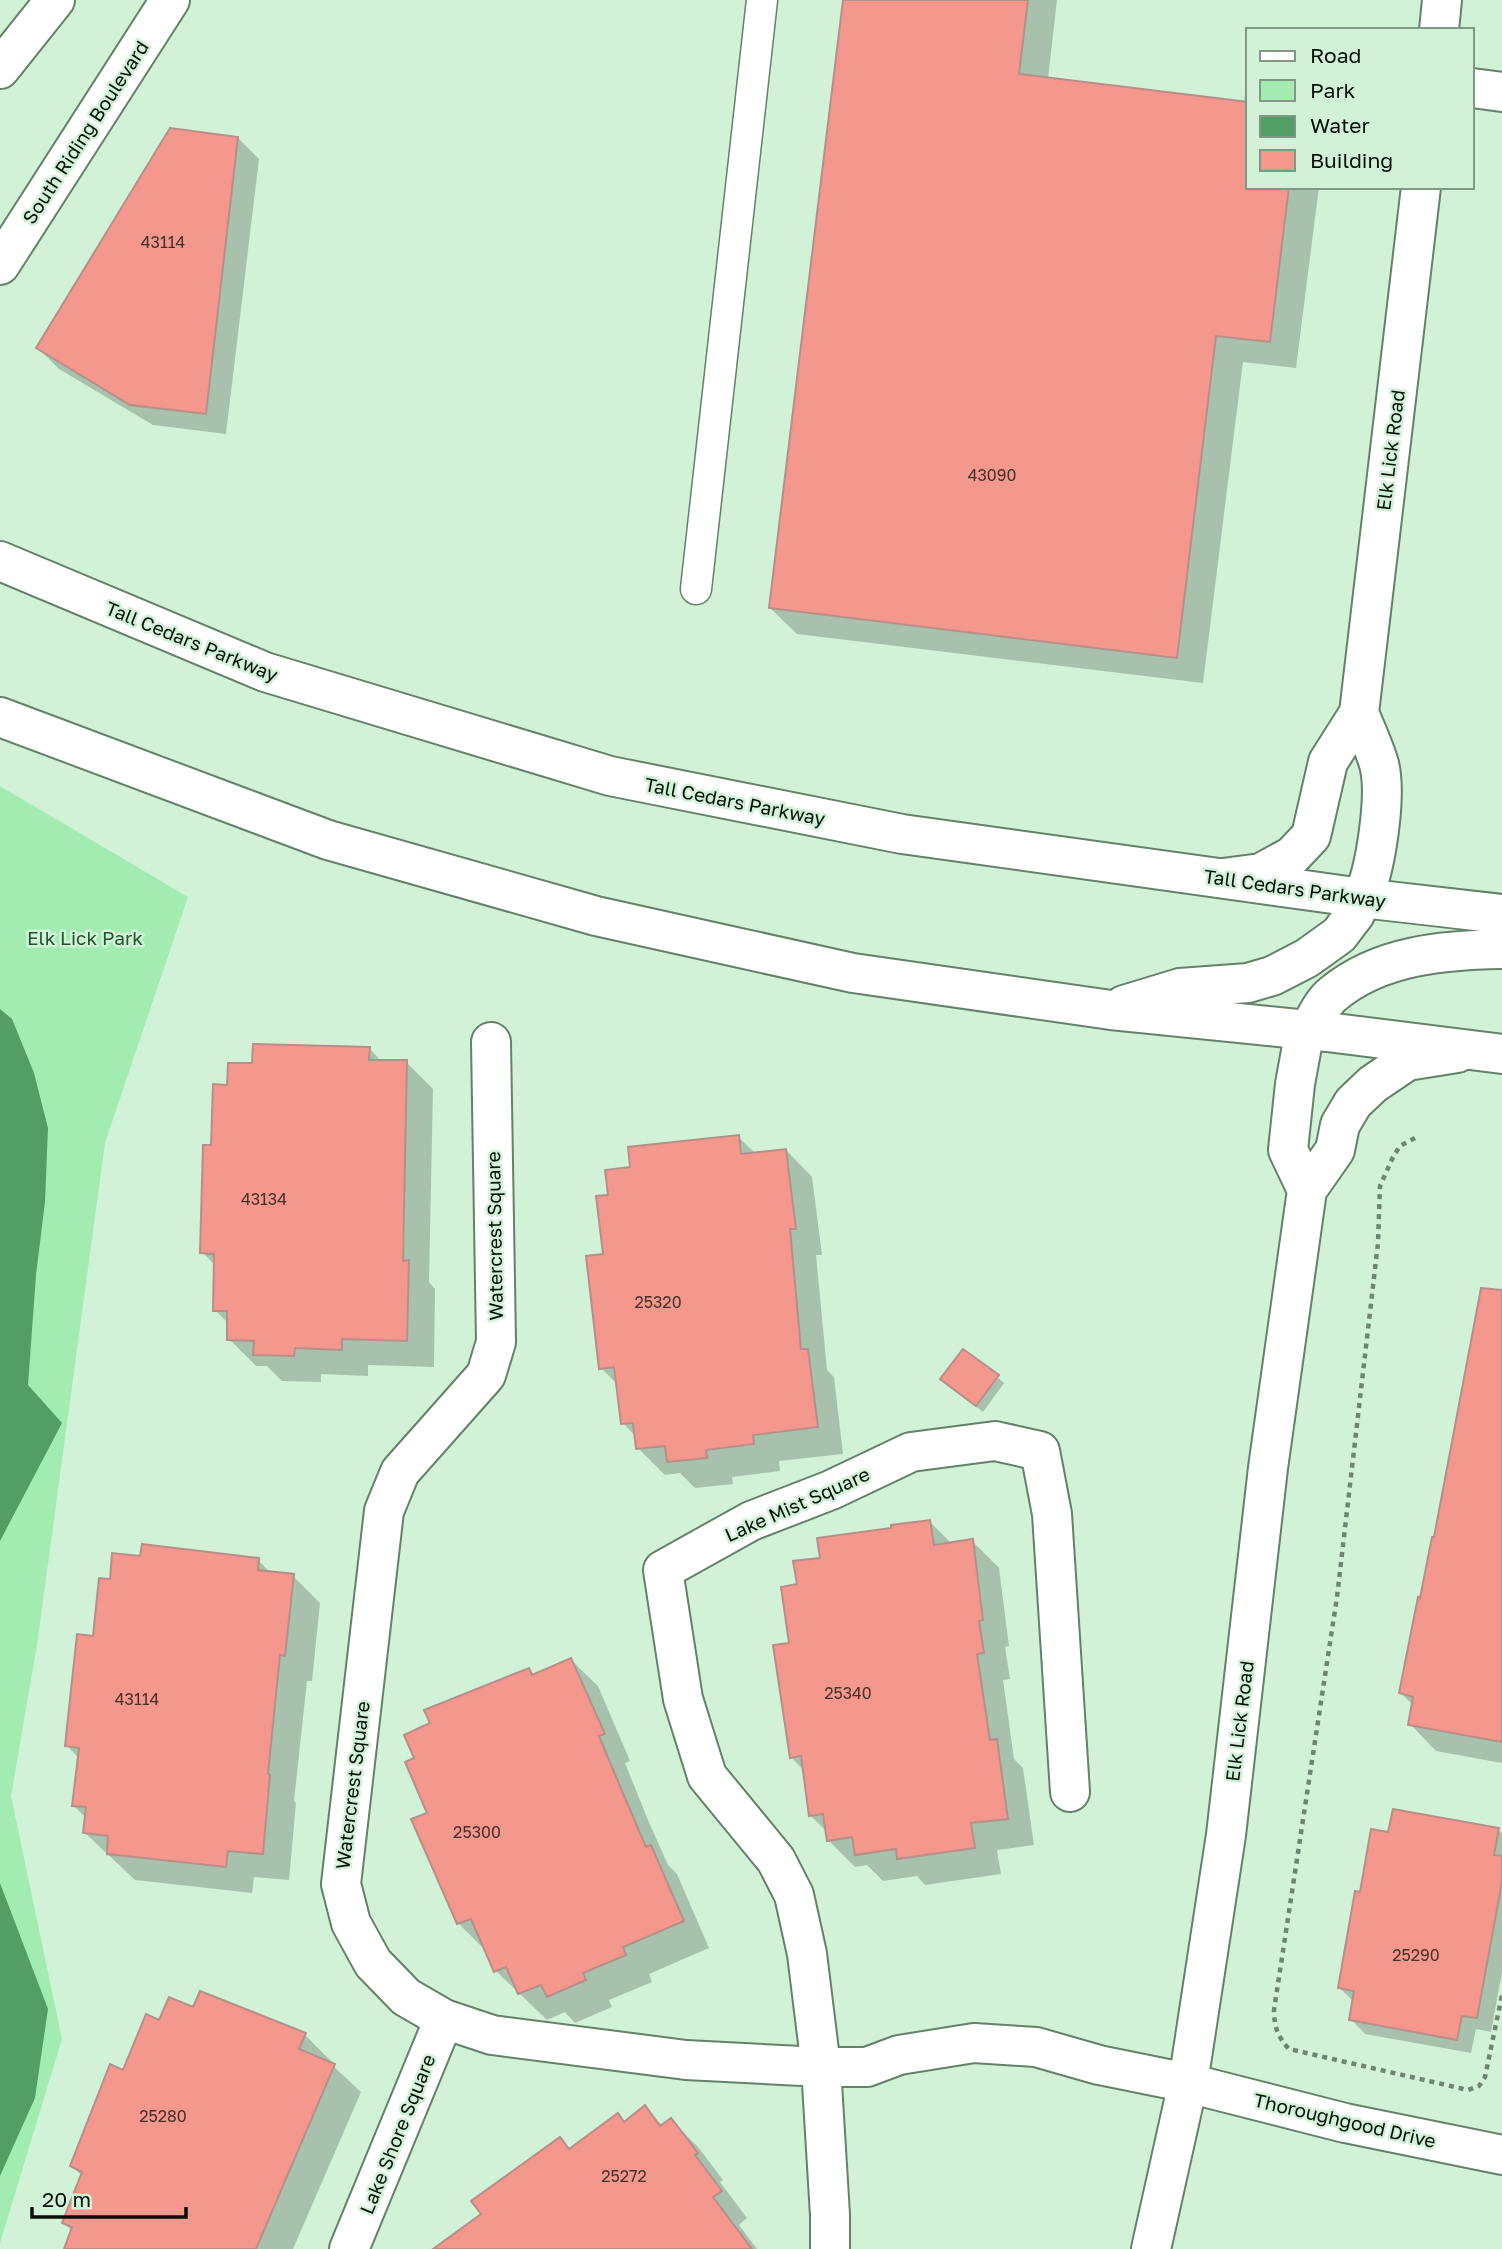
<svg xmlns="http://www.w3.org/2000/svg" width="1502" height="2249" viewBox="0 0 1502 2249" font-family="'Golos Text',sans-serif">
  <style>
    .green { fill: #a2ecb2 }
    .water { fill: #529e65 }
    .shadow { fill: #0003 }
    .building { fill: #f4978c; stroke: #b68f8a; stroke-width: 2 }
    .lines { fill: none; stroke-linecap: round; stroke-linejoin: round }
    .service-casing { stroke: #648169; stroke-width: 33 }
    .minor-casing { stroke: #648169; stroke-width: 42 }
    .tertiary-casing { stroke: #648169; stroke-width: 42 }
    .secondary-casing { stroke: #648169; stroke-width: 42 }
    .path { stroke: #6f8473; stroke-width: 4.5; stroke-dasharray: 5 5; stroke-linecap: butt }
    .service { stroke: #fff; stroke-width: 30 }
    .minor { stroke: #fff; stroke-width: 38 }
    .tertiary { stroke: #fff; stroke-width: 38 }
    .secondary { stroke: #fff; stroke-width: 38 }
    .labels { text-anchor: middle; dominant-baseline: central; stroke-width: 5; stroke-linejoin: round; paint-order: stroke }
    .number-label { font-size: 16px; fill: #423229 }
    .street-label { font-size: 19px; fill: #061008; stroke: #d2f2d8 }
    .park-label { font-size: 19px; fill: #1d542d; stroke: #d2f2d8 }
  </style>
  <rect width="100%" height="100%" fill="#d2f2d8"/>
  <!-- green -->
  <path class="green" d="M0,786L188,897L105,1143L37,1645L11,1796L62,2039L0,2243Z"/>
  <!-- water -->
  <path class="water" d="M0,1009L12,1019L34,1073L48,1128L45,1202L36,1275L28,1385L62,1423L0,1541Z
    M0,1883L48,2009L35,2098L0,2176Z"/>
  <!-- shadow -->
  <path class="shadow" d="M844,0H1057L1048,79L1244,103L1248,66V187H1319L1296,368L1243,362L1203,683L797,634L770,608Z
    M238,138L259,159L226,434L153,425L59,369L38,348Z
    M369,1048L382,1062H406L433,1089L429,1282L435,1289L434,1367L368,1365V1376L321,1374V1382L282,1381L267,1366H256L229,1339V1324L215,1310L216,1266L202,1252L213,1147L229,1087L254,1065Z
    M738,1137L756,1154L786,1150L812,1177L822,1255H816L827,1370L834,1377L843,1454L779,1461L780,1471L732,1477L733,1484L695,1488L680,1473L665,1475L638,1448L636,1437L623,1423L618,1385L601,1368L605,1255L610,1197L632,1168Z
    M1502,1313V1763L1436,1751L1410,1724L1413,1705L1401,1693L1436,1539Z
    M997,1377L1004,1383L983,1412L942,1379Z
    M930,1522L952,1544L972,1541L999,1568L1009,1646L1005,1647L1010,1679L1003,1680L1014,1759L1023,1768L1034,1845L997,1850L1001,1874L925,1885L917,1876L883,1881L867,1865L855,1867L828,1840L827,1832L810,1815L804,1771L791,1757V1644L799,1586L822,1559Z
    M142,1558L258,1560L271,1573L293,1576L320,1603L312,1681H307L294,1801L296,1803L289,1880L254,1877L252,1893L135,1880L85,1833L86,1818L74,1806L79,1758L67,1746L111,1581Z
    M571,1660L598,1686L630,1761L625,1763L648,1820L668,1865L677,1874L709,1948L649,1974L652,1982L609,2000L612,2007L575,2023L565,2012L547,2020L496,1971L485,1950L458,1923L416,1759L432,1724L528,1670L534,1676Z
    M1498,1830L1502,1833V1972L1491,2032L1476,2029L1471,2053L1365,2034L1351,2019L1354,2002L1340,1988L1361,1894L1389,1834Z
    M194,2009L305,2035L332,2062L331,2064L361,2092L293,2249H66L72,2231L64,2223L82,2176L72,2166L124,2072L160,2022Z
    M645,2108L663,2126L671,2120L698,2147L723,2180L720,2182L747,2218L739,2225L757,2249H436L484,2214L560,2139L570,2150L618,2115L626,2123Z"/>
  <!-- building -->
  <path class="building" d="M843,0H1028L1019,74L1248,102V187H1289L1270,342L1216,336L1177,658L769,608Z
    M170,128L238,137L206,414L130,405L36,348Z
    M253,1044L370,1047L369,1060H407L403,1261L409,1260L407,1341L342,1339V1350L295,1348L294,1356L253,1355L254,1341L227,1340V1311H213L214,1254L200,1253L203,1145H211L213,1084L227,1085L228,1063H252Z
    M739,1135L741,1154L786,1149L796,1229H790L801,1349H808L818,1427L753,1435L754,1444L706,1450L707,1458L667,1462L665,1446L636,1449L633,1423L621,1424L614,1367L599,1369L586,1256L603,1254L596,1196L608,1195L605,1170L630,1167L628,1147Z
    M1481,1288L1502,1290V1742L1408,1725L1413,1697L1399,1693L1418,1597L1420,1598L1432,1537H1434Z
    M963,1349L999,1375L976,1406L940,1379Z
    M930,1520L934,1545L973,1539L983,1620L979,1621L984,1653L977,1654L990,1740L997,1739L1008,1819L971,1823L975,1848L897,1859L896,1849L855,1855L852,1837L827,1841L823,1814L809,1816L801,1756L790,1758L773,1645L789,1643L781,1587L797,1584L793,1561L820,1558L817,1538L891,1528V1525Z
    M142,1544L259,1558L258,1570L294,1574L285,1656L280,1655L268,1774L270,1775L263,1854L228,1851L226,1867L107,1854L108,1836L83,1833L86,1807L72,1806L79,1748L65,1746L77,1634L93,1636L99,1578L110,1579L112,1553L140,1556Z
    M571,1658L605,1734L599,1736L622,1791L646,1847L651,1845L684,1921L623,1947L626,1955L583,1973L586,1980L547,1997L541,1985L518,1994L506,1967L494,1972L471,1919L457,1924L411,1819L427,1813L405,1762L414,1758L404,1735L430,1723L424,1710L529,1668L532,1675Z
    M1393,1809L1499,1828L1494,1855L1502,1856V1882L1477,2018L1462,2016L1457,2040L1349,2020L1354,1991L1338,1988L1355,1891L1360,1892L1371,1829L1388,1832Z
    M200,1991L306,2033L299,2049L335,2064L256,2249H64L72,2227L62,2223L82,2172L70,2166L110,2064L123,2070L146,2014L159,2020L169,1997L193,2007Z
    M645,2105L660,2126L671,2118L698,2153L695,2155L722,2191L713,2197L752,2249H433L481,2214L471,2201L560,2137L569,2149L618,2113L624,2122Z"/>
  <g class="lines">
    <defs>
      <path id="service" d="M696,589L762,0"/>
      <path id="minor" d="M1439,30L1442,0
        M1472,88L1502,92
        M1359,713C1366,730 1374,747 1379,764C1387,794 1376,871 1362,898
        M1223,878L1261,873L1292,856L1311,836L1328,762L1359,713L1421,187
        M491,1042L496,1342L486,1375L400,1472L384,1511L341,1884L351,1923L373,1963L406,1997L444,2019L492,2035L686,2060L821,2067H867L899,2055L974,2043L1036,2047L1099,2065L1188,2083L1345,2123L1502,2155
        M1307,1190L1288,1150L1295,1084L1302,1046L1309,1030
        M349,2249L444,2019
        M830,2249V2215L821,2067L807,1954L794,1895L776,1860L707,1776L683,1699L663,1570L751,1521L831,1490L911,1452L995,1441L1040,1451L1052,1514L1070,1792
        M1151,2249L1188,2083L1226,1835L1268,1468L1307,1190L1335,1150L1340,1125L1353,1103L1373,1084L1407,1061L1457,1053"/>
      <path id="tertiary" d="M0,69L55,0
        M0,265L170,0"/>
      <path id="secondary" d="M0,561L265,672L610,776L902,834L1362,898L1502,914
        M0,717L328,840L596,916L740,948L853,973L1111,1010L1327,1032L1502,1054
        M1124,1005L1180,988L1248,983L1272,976L1307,958L1339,935L1355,914L1362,898
        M1309,1030C1316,1017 1322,1003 1333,994C1380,955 1444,950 1502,949"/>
    </defs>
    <!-- service casing -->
    <use href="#service" class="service-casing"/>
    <!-- minor casing -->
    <use href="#minor" class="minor-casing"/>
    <!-- tertiary casing -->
    <use href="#tertiary" class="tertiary-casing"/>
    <!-- secondary casing -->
    <use href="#secondary" class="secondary-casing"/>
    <!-- path -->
    <path class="path" d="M1415,1138L1400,1146L1393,1157L1380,1186L1378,1243L1337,1597L1274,2010C1274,2027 1278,2037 1289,2049L1468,2090L1479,2086L1485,2077L1502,1995"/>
    <!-- service -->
    <use href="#service" class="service"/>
    <!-- minor -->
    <use href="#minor" class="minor"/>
    <!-- tertiary -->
    <use href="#tertiary" class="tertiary"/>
    <!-- secondary -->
    <use href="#secondary" class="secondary"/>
  </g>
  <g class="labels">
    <!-- number labels -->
    <g class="number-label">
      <text x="163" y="242">43114</text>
      <text x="992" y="475">43090</text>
      <text x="264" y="1199">43134</text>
      <text x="658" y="1302">25320</text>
      <text x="848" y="1693">25340</text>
      <text x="137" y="1699">43114</text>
      <text x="477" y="1832">25300</text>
      <text x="1416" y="1955">25290</text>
      <text x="163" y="2116">25280</text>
      <text x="624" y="2176">25272</text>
    </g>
    <!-- street labels -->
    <g class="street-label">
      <text transform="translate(85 132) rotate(-57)">South Riding Boulevard</text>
      <text transform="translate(1390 450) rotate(-83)">Elk Lick Road</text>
      <text transform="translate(192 641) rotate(22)">Tall Cedars Parkway</text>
      <text transform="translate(735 801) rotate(11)">Tall Cedars Parkway</text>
      <text transform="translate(1295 888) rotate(8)">Tall Cedars Parkway</text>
      <text transform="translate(494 1236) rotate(-91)">Watercrest Square</text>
      <text transform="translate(797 1504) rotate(-24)">Lake Mist Square</text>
      <text transform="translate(1239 1721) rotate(-83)">Elk Lick Road</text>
      <text transform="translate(352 1785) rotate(-83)">Watercrest Square</text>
      <text transform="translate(1345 2120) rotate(13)">Thoroughgood Drive</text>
      <text transform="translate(397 2134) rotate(-68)">Lake Shore Square</text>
    </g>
    <!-- park labels -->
    <g class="park-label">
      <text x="85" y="937">Elk Lick Park</text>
    </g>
  </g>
  <!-- legend -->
  <rect x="1246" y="28" width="228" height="161" fill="#d2f2d8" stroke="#809885" stroke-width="2"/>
  <rect x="1260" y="51" width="35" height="10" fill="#ffffff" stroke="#809885" stroke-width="2"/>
  <text x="1310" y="63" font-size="21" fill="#061008">Road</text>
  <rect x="1260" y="80" width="35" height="21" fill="#a2ecb2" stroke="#809885" stroke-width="2"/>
  <text x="1310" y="98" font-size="21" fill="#061008">Park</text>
  <rect x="1260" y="116" width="35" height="21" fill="#529e65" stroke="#809885" stroke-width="2"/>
  <text x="1310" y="133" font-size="21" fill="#061008">Water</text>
  <rect x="1260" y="150" width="35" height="21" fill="#f4978c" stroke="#809885" stroke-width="2"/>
  <text x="1310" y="168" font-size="21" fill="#061008">Building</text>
  <!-- scale -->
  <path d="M32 2207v10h154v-10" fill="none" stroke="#061008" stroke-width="3.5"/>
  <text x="42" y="2207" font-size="21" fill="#061008" stroke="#d2f2d8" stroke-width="5" paint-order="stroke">20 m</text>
</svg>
